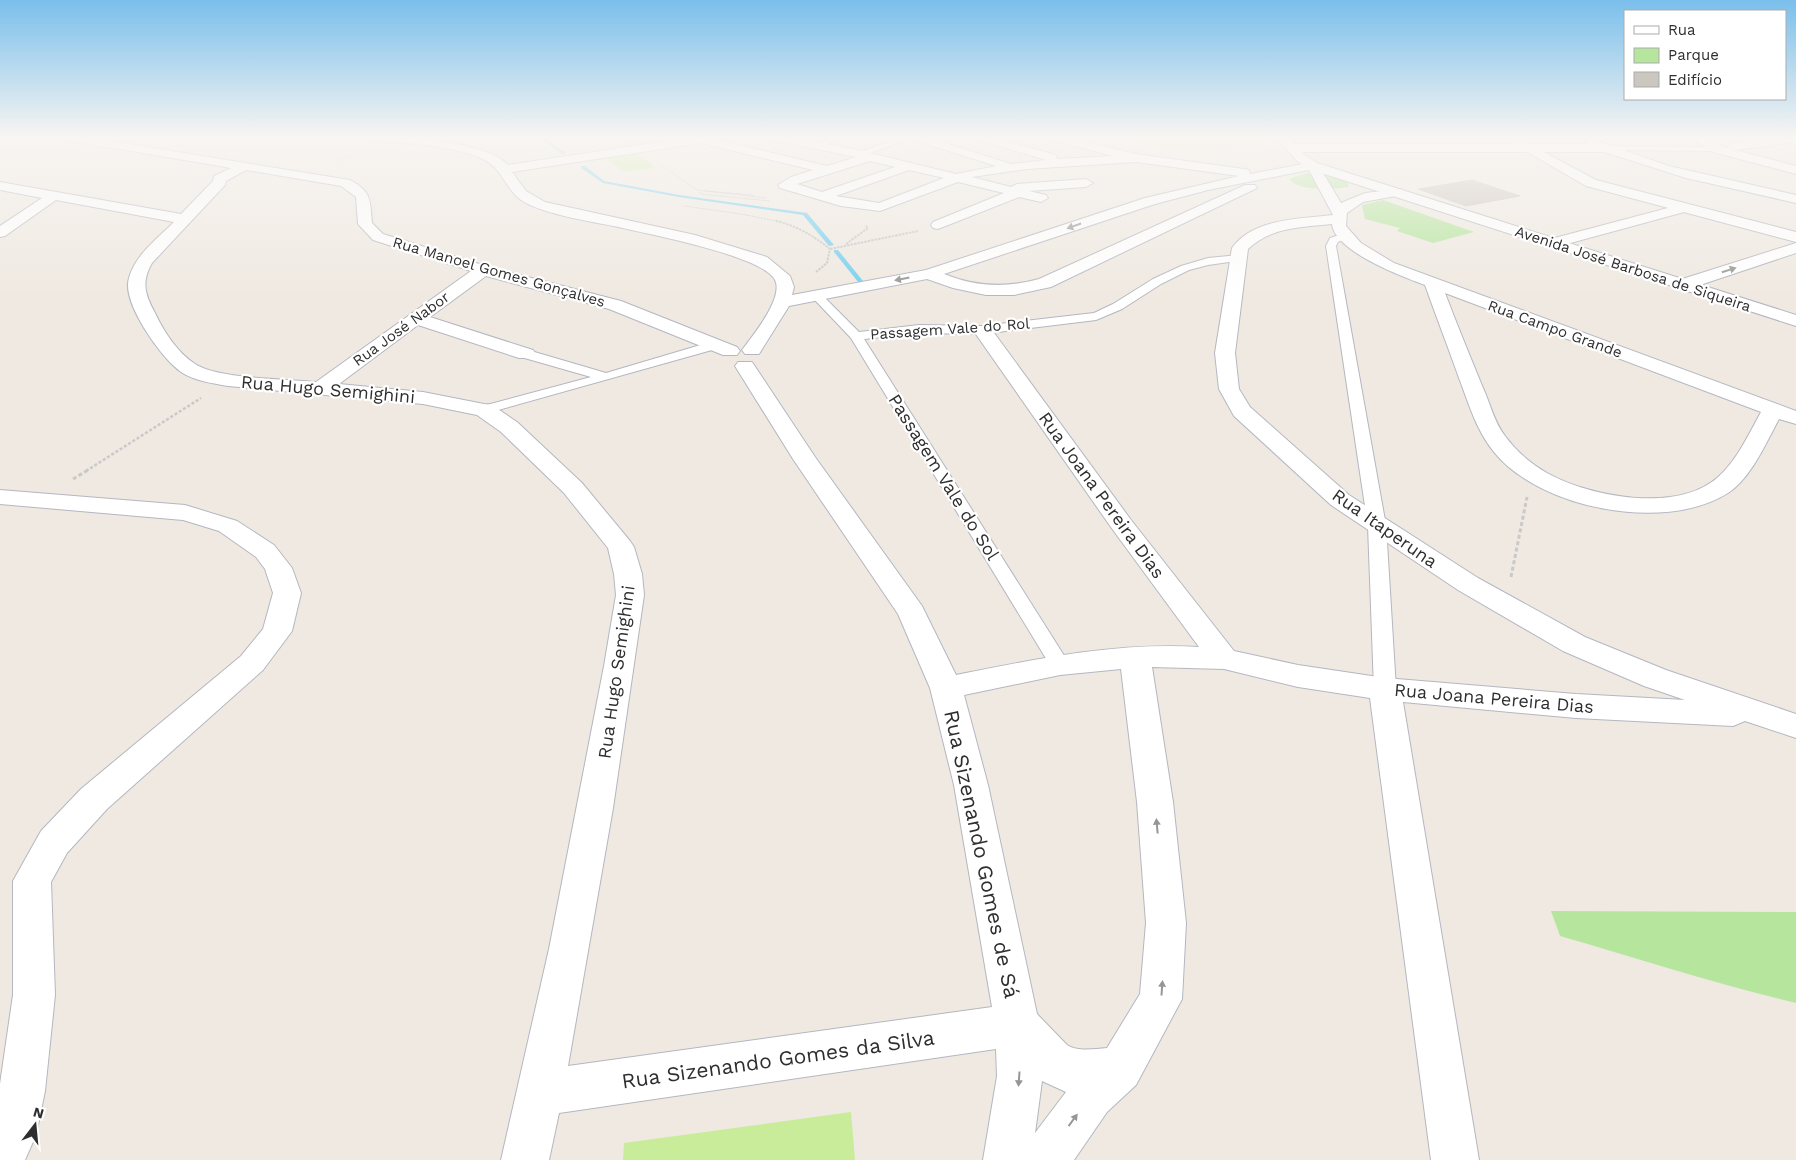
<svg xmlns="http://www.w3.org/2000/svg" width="1796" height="1160" viewBox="0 0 1796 1160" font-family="'Work Sans',sans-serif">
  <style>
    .education { fill: #f0e6d1 }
    .green { fill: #b6e59e }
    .pitch { fill: #c9ec9a }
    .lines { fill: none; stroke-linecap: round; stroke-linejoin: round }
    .stream { fill: #75cff0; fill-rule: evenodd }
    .building { fill: #cbc7bf; stroke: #cbc5ba }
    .lane-casing { stroke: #b4b7c1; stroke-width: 2 }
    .street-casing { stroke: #b4b7c1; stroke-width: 2 }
    .secondary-casing { stroke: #b4b7c1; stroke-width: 2 }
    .path-far3 { stroke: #c9c9c9; stroke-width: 1; stroke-dasharray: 2 1; stroke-linecap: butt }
    .path-far2 { stroke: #c9c9c9; stroke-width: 2; stroke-dasharray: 2.5 1; stroke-linecap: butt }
    .path-far1 { stroke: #c9c9c9; stroke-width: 2.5; stroke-dasharray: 3 2; stroke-linecap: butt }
    .path { stroke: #c9c9c9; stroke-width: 3; stroke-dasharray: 4 2.5; stroke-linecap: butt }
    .lane { fill: #fff; fill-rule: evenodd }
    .street { fill: #fff; fill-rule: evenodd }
    .secondary { fill: #fff; fill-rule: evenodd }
    .oneway { fill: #969696 }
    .labels { text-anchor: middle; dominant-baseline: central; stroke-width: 4.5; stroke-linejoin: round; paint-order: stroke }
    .far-street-label { font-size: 15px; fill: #2e2e2e; stroke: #fff }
    .street-label { font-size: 18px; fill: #2e2e2e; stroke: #fff }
    .near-street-label { font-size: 21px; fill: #2e2e2e; stroke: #fff }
  </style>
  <rect width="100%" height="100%" fill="#efe9e1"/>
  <!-- education -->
  <path class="education" d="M1108,136H1269L1274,141L1195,156Z"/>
  <!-- green -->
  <path class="green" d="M1308,173L1331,176L1347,181L1349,187C1335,189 1298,192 1289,179Z
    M1383,200L1474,232L1433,243L1397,231L1400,228L1365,219L1362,205Z
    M1551,911L1796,912V1003C1717,984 1639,959 1560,936Z"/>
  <!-- pitch -->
  <path class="pitch" d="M636,153L656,167L624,172L606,158Z
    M851,1112L855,1160H623L624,1143Z"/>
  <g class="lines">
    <!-- stream -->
    <path class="stream" d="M537,136H541L566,153L562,154Z
      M581,166H585L604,181L679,195L807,213L834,245L829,246L803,215L679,197L603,183L581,168Z
      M834,250H838L863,281V283H859L834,252Z"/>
  </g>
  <!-- building -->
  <path class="building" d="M1472,180L1520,196L1466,206L1418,189Z"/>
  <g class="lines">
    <defs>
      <path id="lane" d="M632,136H642L635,141H629L628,139Z
        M839,136H851L816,147L812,145Z
        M907,136H918L861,156L854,154Z
        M1602,146L1717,147L1721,149L1717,151L1605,150L1601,148Z
        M1346,233L1351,236L1338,242L1336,246L1386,526L1396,689L1393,694L1385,697L1377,694L1374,689L1368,526L1326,246L1330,238Z
        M1239,255L1243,256V260L1208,265L1189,270L1161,284L1122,309L1096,320L982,334L919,333L864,339L1070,665L1067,670L1060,672L1053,670L851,338L811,296L817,292L821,294L859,332L919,325L982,326L1094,313L1113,304L1153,279L1181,266L1208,258Z
        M714,341L720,345L719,348L484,414L477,410L479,407L591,377L521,357L519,354L521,351H531L606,373Z"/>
      <path id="street" d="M54,136H79L350,180C372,192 370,200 372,223L383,234L489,267L621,301L737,347L740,351L737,355H723L609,309L486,276L430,317L533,350L536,354L533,358H519L418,325L339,384L423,392L484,404L492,405L517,422L582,483L630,541L634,547L642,574L644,595L613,808L568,1066L992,1007L954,785L930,688L898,614L793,459L735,366L738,362H752L815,457L922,606L956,675C1036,659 1117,642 1199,647L1113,530L973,330L975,326H989L1131,520L1234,651L1298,665L1385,678L1576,694L1685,700L1644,686L1563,651L1458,590L1331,505L1234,416L1219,389L1215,353L1232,248C1253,218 1300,219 1333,215L1309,170L1208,190L1155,204L944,274C976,287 1006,288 1039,279L1245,185H1255L1257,188L1051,287L1014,295H986L953,288L927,279L789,306L759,354H745L742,350C753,335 784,298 775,280C763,256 652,235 623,228C596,222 543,215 521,200C504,187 503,169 483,159C447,143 402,144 363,139L357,136C391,136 485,139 508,165L699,136H727L725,138L718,140L827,166L856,157L767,139L761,136H783L858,150L956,174L996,166L908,138L906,136H923L1011,164L1046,160L972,138L970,136H988L1056,155L1057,159L1113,156L1045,138L1043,136H1062L1136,154L1244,169L1249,170L1250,174L1313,162L1317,163L1341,203L1365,193L1401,189L1403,192L1401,195L1363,202L1347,213L1346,226L1361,243L1394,263L1796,411V424L1779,419C1766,443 1751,478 1728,493C1665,533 1540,509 1494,452C1476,430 1469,404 1459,378C1448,347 1436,316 1425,285C1403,277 1334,251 1332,224C1302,227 1271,227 1248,249L1235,353L1239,389L1250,407L1349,495L1478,578L1585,637L1666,670L1796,714V738L1745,721L1733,726L1576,718L1403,702L1479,1160H1431L1370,698L1298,687L1224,669L1152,667L1173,802L1186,923L1182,999L1136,1085L1107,1112L1074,1160H983L997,1076L996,1049L559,1113L549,1160H501L549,949L604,666L616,595L614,574L608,548L564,493L501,432L477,415L423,404L228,386C212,383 194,381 181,372C161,358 121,302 129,278C135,255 158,238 174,222L56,200L5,236L0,237V226L42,198L0,190V182L181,214L213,181L214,176L231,168L60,139ZM701,143L813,170L791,177L778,185L780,188L841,206L880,211L958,182L1004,193L933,222L931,225L933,228L938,229L1019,197L1041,202L1048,198L1046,195L1029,191L1086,187L1093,183L1086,179L1017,184L1011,187L972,177L1027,169L1136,162L1239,176L1145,198L926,270L792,295L794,287L790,276L767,257L695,235L545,202L526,191L512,172ZM870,161L895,167L822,192L797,184ZM246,170L341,186L356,197L358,224L373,240L471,271L316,382C285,379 219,379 195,364C177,352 164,332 155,313C145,295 141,282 152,263L225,185L226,181ZM909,170L944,178L879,203L836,196ZM1445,293L1761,412C1749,434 1736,462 1717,478C1676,513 1590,497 1547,473C1531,464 1516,451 1505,436C1494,422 1490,403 1483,388C1470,356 1457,325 1445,293ZM1121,669L1137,802L1146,923L1140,994L1107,1048C1094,1049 1078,1052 1067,1045L1037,1014L988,785L964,695L1060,675ZM1042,1081L1066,1092L1035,1133Z
        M1688,136H1702L1726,148L1731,143L1796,136V142L1735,150L1796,166V174L1713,152Z
        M1589,138L1669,166L1796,195V203L1686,178L1604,152H1292L1286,148L1292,144H1587L1583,141Z
        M1683,204L1690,208L1688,211L1552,248L1544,243L1547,240Z
        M1796,243V253L1688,289H1676L1674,285L1676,281Z
        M0,490L185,505L237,521L274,545L292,568L301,593L292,631L263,670L107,809L67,853L51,882L55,995L45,1091L36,1135L25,1160H0V1084L13,995V881L41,831L81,789L241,656L263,629L273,593L265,569L256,557L219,531L183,520L0,504Z"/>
      <path id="secondary" d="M1275,136H1287L1305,155L1317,163L1796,315V326L1309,169L1297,161Z
        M1500,136H1514L1596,180L1796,232V242L1586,186Z"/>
    </defs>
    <!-- lane casing -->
    <use href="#lane" class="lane-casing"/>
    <!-- street casing -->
    <use href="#street" class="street-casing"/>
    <!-- secondary casing -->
    <use href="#secondary" class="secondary-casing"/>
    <!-- path-far3 -->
    <path class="path-far3" d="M337,161L354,154
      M661,165L697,190L766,198
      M706,191L754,195
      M700,192L701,194L770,201
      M684,206L741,214L781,222"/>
    <!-- path-far2 -->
    <path class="path-far2" d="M776,221C797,226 814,236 830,249L827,263L816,272
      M846,244L868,228L866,226
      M830,249L918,231"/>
    <!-- path-far1 -->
    <path class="path-far1" d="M86,471L201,398"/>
    <!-- path -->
    <path class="path" d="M73,479L88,470
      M1511,577L1527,497"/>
    <!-- lane -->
    <use href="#lane" class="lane"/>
    <!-- street -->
    <use href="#street" class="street"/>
    <!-- secondary -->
    <use href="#secondary" class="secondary"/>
  </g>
  <!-- one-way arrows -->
  <defs><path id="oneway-solid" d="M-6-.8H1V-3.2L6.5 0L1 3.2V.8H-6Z" transform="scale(1.25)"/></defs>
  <g class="oneway">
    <use href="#oneway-solid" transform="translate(1074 226) rotate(161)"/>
    <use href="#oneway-solid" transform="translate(1729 270) rotate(-18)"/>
    <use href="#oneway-solid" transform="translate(902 279) rotate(169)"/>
    <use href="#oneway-solid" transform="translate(1157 826) rotate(-95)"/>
    <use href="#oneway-solid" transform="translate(1162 988) rotate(-86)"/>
    <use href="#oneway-solid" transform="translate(1019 1079) rotate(94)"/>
    <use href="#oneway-solid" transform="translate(1073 1120) rotate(-54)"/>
  </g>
  <!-- sky -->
  <linearGradient id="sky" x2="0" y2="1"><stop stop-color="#7abfeb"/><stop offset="0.46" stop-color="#f8f5f2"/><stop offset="1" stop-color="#f8f5f2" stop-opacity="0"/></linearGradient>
  <rect width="1796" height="298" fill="url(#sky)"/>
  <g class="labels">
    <!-- far-street labels -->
    <g class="far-street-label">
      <text transform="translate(1633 269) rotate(18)">Avenida José Barbosa de Siqueira</text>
      <text transform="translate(499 272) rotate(16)">Rua Manoel Gomes Gonçalves</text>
      <text transform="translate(401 329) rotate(-36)">Rua José Nabor</text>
      <text transform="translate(950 329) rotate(-4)">Passagem Vale do Rol</text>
      <text transform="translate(1555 329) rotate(20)">Rua Campo Grande</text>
    </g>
    <!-- street labels -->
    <g class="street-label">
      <text transform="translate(328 389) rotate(5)">Rua Hugo Semighini</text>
      <text transform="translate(944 477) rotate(58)">Passagem Vale do Sol</text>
      <text transform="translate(1102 495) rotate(54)">Rua Joana Pereira Dias</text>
      <text transform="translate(1385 528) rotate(35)">Rua Itaperuna</text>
      <text transform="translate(616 672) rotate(-82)">Rua Hugo Semighini</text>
      <text transform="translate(1494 698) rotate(5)">Rua Joana Pereira Dias</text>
    </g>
    <!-- near-street labels -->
    <g class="near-street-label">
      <text transform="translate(982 854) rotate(78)">Rua Sizenando Gomes de Sá</text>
      <text transform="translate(778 1059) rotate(-8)">Rua Sizenando Gomes da Silva</text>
    </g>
  </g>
  <!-- legend -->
  <rect x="1624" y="10" width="162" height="90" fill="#ffffff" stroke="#ababab"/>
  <rect x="1634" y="26" width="25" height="8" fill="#ffffff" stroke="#ababab"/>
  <text x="1668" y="35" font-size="15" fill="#2e2e2e">Rua</text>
  <rect x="1634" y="48" width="25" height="15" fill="#b6e59e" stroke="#ababab"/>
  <text x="1668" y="60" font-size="15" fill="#2e2e2e">Parque</text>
  <rect x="1634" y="72" width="25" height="15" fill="#cbc7bf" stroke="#ababab"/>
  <text x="1668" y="85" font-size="15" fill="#2e2e2e">Edifício</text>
  <!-- north arrow -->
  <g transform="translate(35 1125) rotate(16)" stroke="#ffffff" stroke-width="4" paint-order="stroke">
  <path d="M0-4L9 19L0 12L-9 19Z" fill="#2e2e2e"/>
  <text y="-8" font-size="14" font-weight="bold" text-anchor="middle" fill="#2e2e2e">N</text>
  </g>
</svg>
